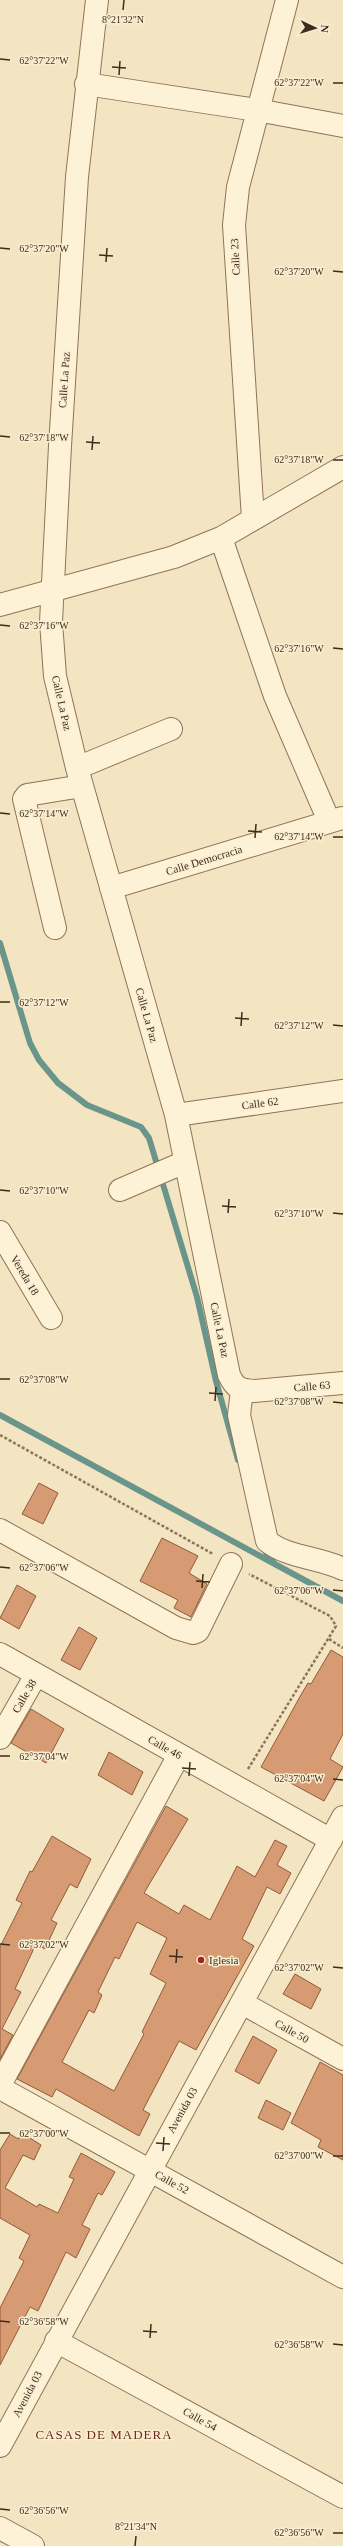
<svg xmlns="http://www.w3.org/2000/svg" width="343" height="2546" viewBox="0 0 343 2546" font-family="Georgia,serif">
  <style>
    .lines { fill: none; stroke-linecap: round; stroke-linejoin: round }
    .stream { stroke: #6a958a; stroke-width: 6 }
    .building { fill: #d69b73; stroke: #925b39; fill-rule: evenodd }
    .minor-casing { stroke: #907456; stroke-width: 24 }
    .path { stroke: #907456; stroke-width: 2.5; stroke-dasharray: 3 2; stroke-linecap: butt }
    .minor { stroke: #fdf1d6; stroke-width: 22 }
    .ticks { fill: none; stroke: #3e2c1c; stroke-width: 1.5 }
    .poi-dot { fill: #a61f22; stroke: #faeed2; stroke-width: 1.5 }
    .labels { text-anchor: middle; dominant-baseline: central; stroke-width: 3; stroke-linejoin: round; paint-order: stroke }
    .street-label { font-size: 11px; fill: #3e2c1c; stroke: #faeed2 }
    .poi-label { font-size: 11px; fill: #3e2c1c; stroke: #faeed2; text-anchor: start }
    .quarter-label { font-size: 13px; letter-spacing: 1px; fill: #702816; stroke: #faeed2 }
    .ticks-label { font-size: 10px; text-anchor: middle; fill: #3e2c1c; stroke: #faeed2; stroke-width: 3; stroke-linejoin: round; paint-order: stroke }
  </style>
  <rect width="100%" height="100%" fill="#f3e4c2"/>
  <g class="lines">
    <!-- stream -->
    <path class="stream" d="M0,943L30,1043L39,1060L58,1083L87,1105L141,1127L149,1138L197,1297L216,1381L238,1460
      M0,1415L343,1601
      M263,1548L274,1563"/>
  </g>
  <!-- building -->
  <path class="building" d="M39,1483L58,1493L43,1524L22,1514Z
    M162,1538L198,1556L189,1573L207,1584L191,1617L174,1608L178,1600L140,1581Z
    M17,1585L36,1596L19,1629L0,1618Z
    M79,1627L97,1638L80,1670L61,1660Z
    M331,1650L343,1657V1734L330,1759L343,1767L324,1801L261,1767L302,1693L308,1683L311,1684Z
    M31,1709L64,1729L46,1763L11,1743Z
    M109,1752L143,1772L132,1795L98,1775Z
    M166,1806L188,1819L144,1893L179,1914L184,1905L210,1920L237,1866L255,1877L275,1840L287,1846L277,1865L291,1873L280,1894L267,1887L242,1939L254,1946L196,2050L179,2041L143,2110L150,2114L139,2136L56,2089L52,2097L17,2079ZM137,1922L167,1938L150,1974L166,1983L142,2032L144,2034L114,2091L62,2062L89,2010L94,2013L102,1995L98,1992L115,1957L119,1959Z
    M52,1836L91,1859L77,1888L70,1884L51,1920L57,1923L45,1949L36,1944L15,1989L21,1992L2,2029L13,2035L0,2059V1947L22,1903L16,1900L30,1871L32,1872Z
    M295,1974L321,1989L311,2009L283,1994Z
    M253,2036L277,2050L259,2084L235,2071Z
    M320,2062L343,2075V2160L318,2147L321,2140L291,2123Z
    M266,2100L291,2113L283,2130L258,2118Z
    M22,2133L41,2145L34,2160L23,2155L5,2188L37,2207L39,2204L58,2213L74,2179L69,2177L81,2153L115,2172L102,2195L98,2193L82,2225L90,2229L76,2258L66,2252L38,2311L30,2307L0,2365V2308L24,2261L19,2258L30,2235L0,2218V2150L10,2134L18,2139Z"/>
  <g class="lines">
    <defs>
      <path id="minor" d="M97,0L77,177L60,446L51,622L55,676L77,768L176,1115L229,1375C235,1388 240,1390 254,1391L343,1383
        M86,84L257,110L343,126
        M253,519L234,225L238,187L287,0
        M221,538L275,696L329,821
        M0,605L174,557L221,538L343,467
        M77,768L171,729
        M111,888L342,818
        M55,928L24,799L27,795L82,786
        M176,1115L343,1091
        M120,1190L185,1162
        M0,1232L51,1318
        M242,1390L239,1415L267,1541C288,1558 319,1557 343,1569
        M0,1530L176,1628L193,1633L198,1631L231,1564
        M0,1654L331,1840
        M0,1738L36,1675
        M242,2003L343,2059
        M0,2085L179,1755
        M0,2088L343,2277
        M56,2341L343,2497
        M0,2446L343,1817
        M0,2528L33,2546"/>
    </defs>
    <!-- minor casing -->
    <use href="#minor" class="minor-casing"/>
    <!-- path -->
    <path class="path" d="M0,1435L213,1554
      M329,1639L343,1648
      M248,1769L336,1626L330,1616L249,1574"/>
    <!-- minor -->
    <use href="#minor" class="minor"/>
  </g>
  <!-- ticks -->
  <path class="ticks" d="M123,10L124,0M0,59L10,60M112,67L126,68M119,75L120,61M333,83H343M0,248L10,249M99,255L113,256M106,262L107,248M333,271L343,272M0,436L10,437M86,442L100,443M92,450L93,436M333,460H343M0,625L10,626M333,648L343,649M0,813L10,814M248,831L262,832M333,837H343M255,838L256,824M0,1002H10M235,1018L249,1019M333,1025L343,1026M241,1026L242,1012M0,1190L10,1191M222,1206L236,1207M228,1213L229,1199M333,1213L343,1214M0,1379H10M209,1393L223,1394M215,1401L216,1387M333,1402L343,1403M0,1567L10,1568M196,1581L210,1582M202,1588L203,1574M333,1590L343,1591M0,1756H10M182,1768L196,1769M189,1776L190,1762M333,1779L343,1780M0,1944L10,1945M169,1956L183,1957M176,1963L177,1949M333,1967L343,1968M0,2133H10M156,2143L170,2144M163,2151L164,2137M333,2156H343M0,2321L10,2322M143,2331L157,2332M150,2338L151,2324M333,2344L343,2345M0,2509L10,2510M333,2533H343M135,2546L136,2536"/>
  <!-- markers -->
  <circle class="poi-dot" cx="201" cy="1960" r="4"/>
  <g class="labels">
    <!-- street labels -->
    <g class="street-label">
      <text transform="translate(235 257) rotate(-93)">Calle 23</text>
      <text transform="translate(64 380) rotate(-86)">Calle La Paz</text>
      <text transform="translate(62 703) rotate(77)">Calle La Paz</text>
      <text transform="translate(204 860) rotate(-17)">Calle Democracia</text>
      <text transform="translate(147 1015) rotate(74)">Calle La Paz</text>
      <text transform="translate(260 1103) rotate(-8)">Calle 62</text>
      <text transform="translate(25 1275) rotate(59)">Vereda 18</text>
      <text transform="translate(220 1330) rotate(78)">Calle La Paz</text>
      <text transform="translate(312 1386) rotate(-5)">Calle 63</text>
      <text transform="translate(24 1696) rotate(-60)">Calle 38</text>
      <text transform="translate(165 1747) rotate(29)">Calle 46</text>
      <text transform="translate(292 2031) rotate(29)">Calle 50</text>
      <text transform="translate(182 2110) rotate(-61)">Avenida 03</text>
      <text transform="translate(172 2182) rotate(29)">Calle 52</text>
      <text transform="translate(27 2394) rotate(-62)">Avenida 03</text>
      <text transform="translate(200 2419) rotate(29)">Calle 54</text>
    </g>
    <!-- poi labels -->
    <g class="poi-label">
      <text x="209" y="1960">Iglesia</text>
    </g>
    <!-- quarter labels -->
    <g class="quarter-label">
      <text x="104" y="2434">CASAS DE MADERA</text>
    </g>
  </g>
  <g class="ticks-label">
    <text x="123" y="23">8°21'32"N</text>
    <text x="44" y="64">62°37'22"W</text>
    <text x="299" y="86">62°37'22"W</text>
    <text x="44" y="252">62°37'20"W</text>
    <text x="299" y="275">62°37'20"W</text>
    <text x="44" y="441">62°37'18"W</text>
    <text x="299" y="463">62°37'18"W</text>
    <text x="44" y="629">62°37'16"W</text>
    <text x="299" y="652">62°37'16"W</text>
    <text x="44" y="817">62°37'14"W</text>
    <text x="299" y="840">62°37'14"W</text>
    <text x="44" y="1006">62°37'12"W</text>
    <text x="299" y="1029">62°37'12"W</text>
    <text x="44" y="1194">62°37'10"W</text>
    <text x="299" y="1217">62°37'10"W</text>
    <text x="44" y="1383">62°37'08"W</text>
    <text x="299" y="1405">62°37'08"W</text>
    <text x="44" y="1571">62°37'06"W</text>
    <text x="299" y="1594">62°37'06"W</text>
    <text x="44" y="1760">62°37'04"W</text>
    <text x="299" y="1782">62°37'04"W</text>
    <text x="44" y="1948">62°37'02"W</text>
    <text x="299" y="1971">62°37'02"W</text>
    <text x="44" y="2137">62°37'00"W</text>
    <text x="299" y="2159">62°37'00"W</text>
    <text x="44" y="2325">62°36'58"W</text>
    <text x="299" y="2348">62°36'58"W</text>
    <text x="44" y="2514">62°36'56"W</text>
    <text x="136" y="2530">8°21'34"N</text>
    <text x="299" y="2536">62°36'56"W</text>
  </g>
  <!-- north arrow -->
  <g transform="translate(315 28) rotate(94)" stroke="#faeed2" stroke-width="3" paint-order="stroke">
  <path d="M0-3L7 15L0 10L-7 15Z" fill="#3e2c1c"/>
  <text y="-6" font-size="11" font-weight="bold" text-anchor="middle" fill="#3e2c1c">N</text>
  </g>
</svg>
